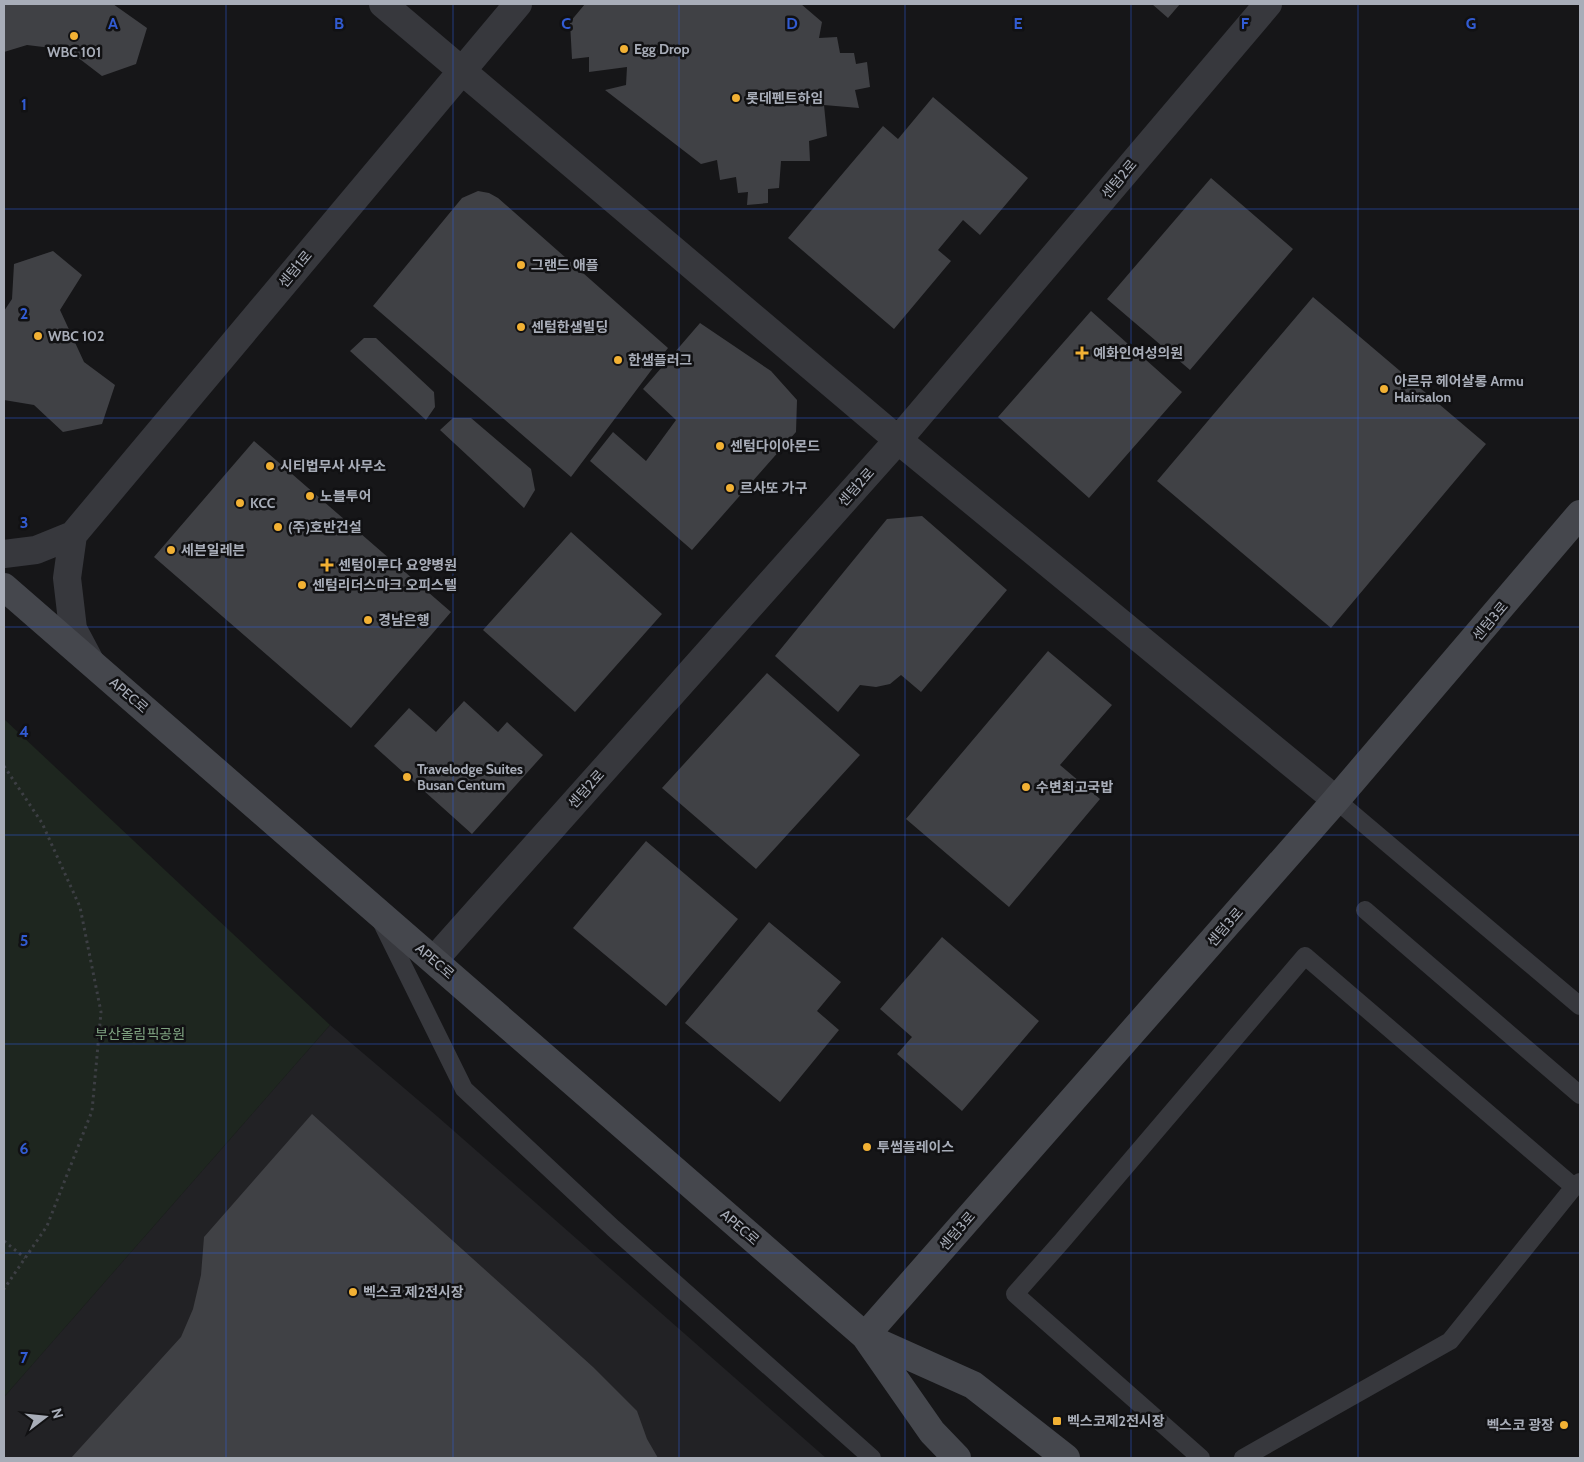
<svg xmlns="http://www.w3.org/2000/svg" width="1584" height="1462" viewBox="0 0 1584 1462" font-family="Cabin,'Noto Sans KR',sans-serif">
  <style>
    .built { fill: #222225 }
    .green { fill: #1e261f }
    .building { fill: #404145 }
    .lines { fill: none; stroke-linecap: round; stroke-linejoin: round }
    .path { stroke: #3d3f44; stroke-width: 3; stroke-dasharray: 2.5 4; stroke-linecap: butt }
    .service { stroke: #37383d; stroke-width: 18 }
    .minor { stroke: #37383d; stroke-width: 28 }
    .secondary { stroke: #45474d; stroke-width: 28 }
    .grid { fill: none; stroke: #325cd3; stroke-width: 1; stroke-opacity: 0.55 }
    .poi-dot { fill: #f2b134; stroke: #111113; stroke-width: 2 }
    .labels { text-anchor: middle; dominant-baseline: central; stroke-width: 5; stroke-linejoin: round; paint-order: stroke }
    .poi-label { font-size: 14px; font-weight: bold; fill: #a8adb8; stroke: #111113; text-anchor: start }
    .street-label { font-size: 14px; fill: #a8adb8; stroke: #111113 }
    .park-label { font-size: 14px; fill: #7fa381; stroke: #111113 }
    .grid-label { font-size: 16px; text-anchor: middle; font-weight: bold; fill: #325cd3; stroke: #111113; stroke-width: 5; stroke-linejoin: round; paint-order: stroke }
  </style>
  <rect width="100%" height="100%" fill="#161618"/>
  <!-- built -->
  <path class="built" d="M330,1025L438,1117L826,1458H4V1397Z"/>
  <!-- green -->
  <path class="green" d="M4,719L330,1025L4,1397Z"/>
  <!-- building -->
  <path class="building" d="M4,4H113L147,28L136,64L102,76L68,50L27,45L4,52Z
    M585,4H801L822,22L819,38L837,37L840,53H854L856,64L867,62L870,87L855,90L859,108L824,105L827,136L809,141L810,161H781L779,188L768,189V203L747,205L748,192L738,193L736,177L720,180L717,160L701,164L605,90L626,85L627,67L589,72V57L572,59L570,22Z
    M1152,4H1180L1168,18Z
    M933,97L1028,178L980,235L963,220L938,250L951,261L894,329L788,238L883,126L898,139Z
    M1211,178L1293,249L1190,370L1107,299Z
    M478,191L489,193L498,198L668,348L571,477L373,306L462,198Z
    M53,251L82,275L60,310L84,362L115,385L102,424L63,432L34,405L4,400V311L12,299L14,264Z
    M1313,297L1486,444L1331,628L1157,481Z
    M1091,311L1182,392L1089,498L998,417Z
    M700,323L771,371L797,400L796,432L692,550L590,461L613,432L646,461L676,420L643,389Z
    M364,338H376L434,392L435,407L426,420L350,351Z
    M453,418H471L531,469L535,490L524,508L440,430Z
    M254,441L451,612L351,728L154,557Z
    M922,516L1007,590L921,692L901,675L890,684L876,687L860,685L838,712L775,656L887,519Z
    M571,532L662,614L575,712L483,630Z
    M1048,651L1112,705L1060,765L1100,799L1009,907L906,819Z
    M767,673L860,755L756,869L662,788Z
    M464,701L498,732L507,722L543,755L472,834L374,746L409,708L436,732Z
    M646,841L738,919L666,1006L573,928Z
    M769,922L841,982L817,1011L839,1030L780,1102L685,1023Z
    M942,937L1039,1021L962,1111L897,1054L912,1037L880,1009Z
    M312,1114L593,1367L637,1411L647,1439L658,1458H71L181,1337L193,1309L201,1275L204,1237Z"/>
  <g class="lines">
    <!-- path -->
    <path class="path" d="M4,766L42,823L80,907L101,1012L92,1111L47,1226L4,1289
      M4,1241L25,1258"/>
    <!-- service -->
    <path class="service" d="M1336,800L1580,1006
      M1365,910L1580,1095
      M382,923L464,1089L613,1228L872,1458
      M1201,1458L1015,1294L1062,1241L1305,956L1574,1187
      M1243,1458L1450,1341L1574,1187L1580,1182"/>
    <!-- minor -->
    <path class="minor" d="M383,4L898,440L1336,800
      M73,535L67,578L73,629L90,661
      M4,554L36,550L73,535L518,4
      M434,960L898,440L1268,4"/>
    <!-- secondary -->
    <path class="secondary" d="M4,587L865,1336L932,1432L957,1458
      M865,1336L1336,800L1580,514
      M866,1337L973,1385L1066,1458"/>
  </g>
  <!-- grid -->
  <path class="grid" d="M226,4V1458M453,4V1458M679,4V1458M905,4V1458M1131,4V1458M1358,4V1458M4,209H1580M4,418H1580M4,627H1580M4,835H1580M4,1044H1580M4,1253H1580"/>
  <!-- markers -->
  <g class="poi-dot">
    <circle cx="74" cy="36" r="5"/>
    <circle cx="624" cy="49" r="5"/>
    <circle cx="736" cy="98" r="5"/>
    <circle cx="521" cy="265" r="5"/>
    <circle cx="521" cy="327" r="5"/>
    <circle cx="38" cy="336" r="5"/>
    <path d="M1079.5 345.5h5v5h5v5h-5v5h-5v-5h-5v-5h5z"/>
    <circle cx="618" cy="360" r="5"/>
    <circle cx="1384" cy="389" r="5"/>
    <circle cx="720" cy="446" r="5"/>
    <circle cx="270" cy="466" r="5"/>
    <circle cx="730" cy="488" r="5"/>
    <circle cx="310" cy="496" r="5"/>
    <circle cx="240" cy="503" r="5"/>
    <circle cx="278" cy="527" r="5"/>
    <circle cx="171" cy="550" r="5"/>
    <path d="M324.5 557.5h5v5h5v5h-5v5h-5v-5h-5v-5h5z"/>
    <circle cx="302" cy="585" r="5"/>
    <circle cx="368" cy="620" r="5"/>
    <circle cx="407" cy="777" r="5"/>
    <circle cx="1026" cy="787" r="5"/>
    <circle cx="867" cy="1147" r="5"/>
    <circle cx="353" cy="1292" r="5"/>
    <rect x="1052" y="1416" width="10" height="10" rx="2.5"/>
    <circle cx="1564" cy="1425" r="5"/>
  </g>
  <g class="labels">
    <!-- poi labels -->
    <g class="poi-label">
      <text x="634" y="49">Egg Drop</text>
      <text x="74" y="52" text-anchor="middle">WBC 101</text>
      <text x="746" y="98">롯데펜트하임</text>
      <text x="531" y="265">그랜드 애플</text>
      <text x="531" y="327">센텀한샘빌딩</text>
      <text x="48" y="336">WBC 102</text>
      <text x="1093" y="353">예화인여성의원</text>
      <text x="628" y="360">한샘플러그</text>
      <text x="1394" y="381">아르뮤 헤어살롱 Armu<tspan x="1394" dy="16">Hairsalon</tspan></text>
      <text x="730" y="446">센텀다이아몬드</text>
      <text x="280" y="466">시티법무사 사무소</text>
      <text x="740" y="488">르사또 가구</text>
      <text x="320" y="496">노블투어</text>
      <text x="250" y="503">KCC</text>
      <text x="288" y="527">(주)호반건설</text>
      <text x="181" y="550">세븐일레븐</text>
      <text x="338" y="565">센텀이루다 요양병원</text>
      <text x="312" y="585">센텀리더스마크 오피스텔</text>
      <text x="378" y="620">경남은행</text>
      <text x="417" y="769">Travelodge Suites<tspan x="417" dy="16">Busan Centum</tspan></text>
      <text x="1036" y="787">수변최고국밥</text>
      <text x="877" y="1147">투썸플레이스</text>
      <text x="363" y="1292">벡스코 제2전시장</text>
      <text x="1067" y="1421">벡스코제2전시장</text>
      <text x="1554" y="1425" text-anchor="end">벡스코 광장</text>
    </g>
    <!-- street labels -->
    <g class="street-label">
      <text transform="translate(1119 179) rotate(-50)">센텀2로</text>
      <text transform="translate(295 269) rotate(-50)">센텀1로</text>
      <text transform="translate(856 487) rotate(-48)">센텀2로</text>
      <text transform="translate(1490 621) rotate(-50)">센텀3로</text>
      <text transform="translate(129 695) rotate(41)">APEC로</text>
      <text transform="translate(586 789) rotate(-48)">센텀2로</text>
      <text transform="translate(1225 927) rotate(-49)">센텀3로</text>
      <text transform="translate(435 961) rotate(41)">APEC로</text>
      <text transform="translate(740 1227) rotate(41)">APEC로</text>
      <text transform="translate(957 1231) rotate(-49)">센텀3로</text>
    </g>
    <!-- park labels -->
    <g class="park-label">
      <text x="140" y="1034">부산올림픽공원</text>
    </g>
  </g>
  <g class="grid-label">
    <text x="113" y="29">A</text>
    <text x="339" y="29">B</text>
    <text x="566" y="29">C</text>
    <text x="792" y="29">D</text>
    <text x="1018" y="29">E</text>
    <text x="1245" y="29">F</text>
    <text x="1471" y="29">G</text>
    <text x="24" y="110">1</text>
    <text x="24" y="319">2</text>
    <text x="24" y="528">3</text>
    <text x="24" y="737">4</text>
    <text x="24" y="946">5</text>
    <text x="24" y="1154">6</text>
    <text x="24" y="1363">7</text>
  </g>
  <!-- border -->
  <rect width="1584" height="1462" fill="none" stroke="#a8adb8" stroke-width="10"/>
  <!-- north arrow -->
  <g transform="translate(45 1417) rotate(74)" stroke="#111113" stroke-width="4" paint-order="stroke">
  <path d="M0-4L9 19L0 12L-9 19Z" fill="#a8adb8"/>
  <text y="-8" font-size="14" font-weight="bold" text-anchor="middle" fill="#a8adb8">N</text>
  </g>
</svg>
